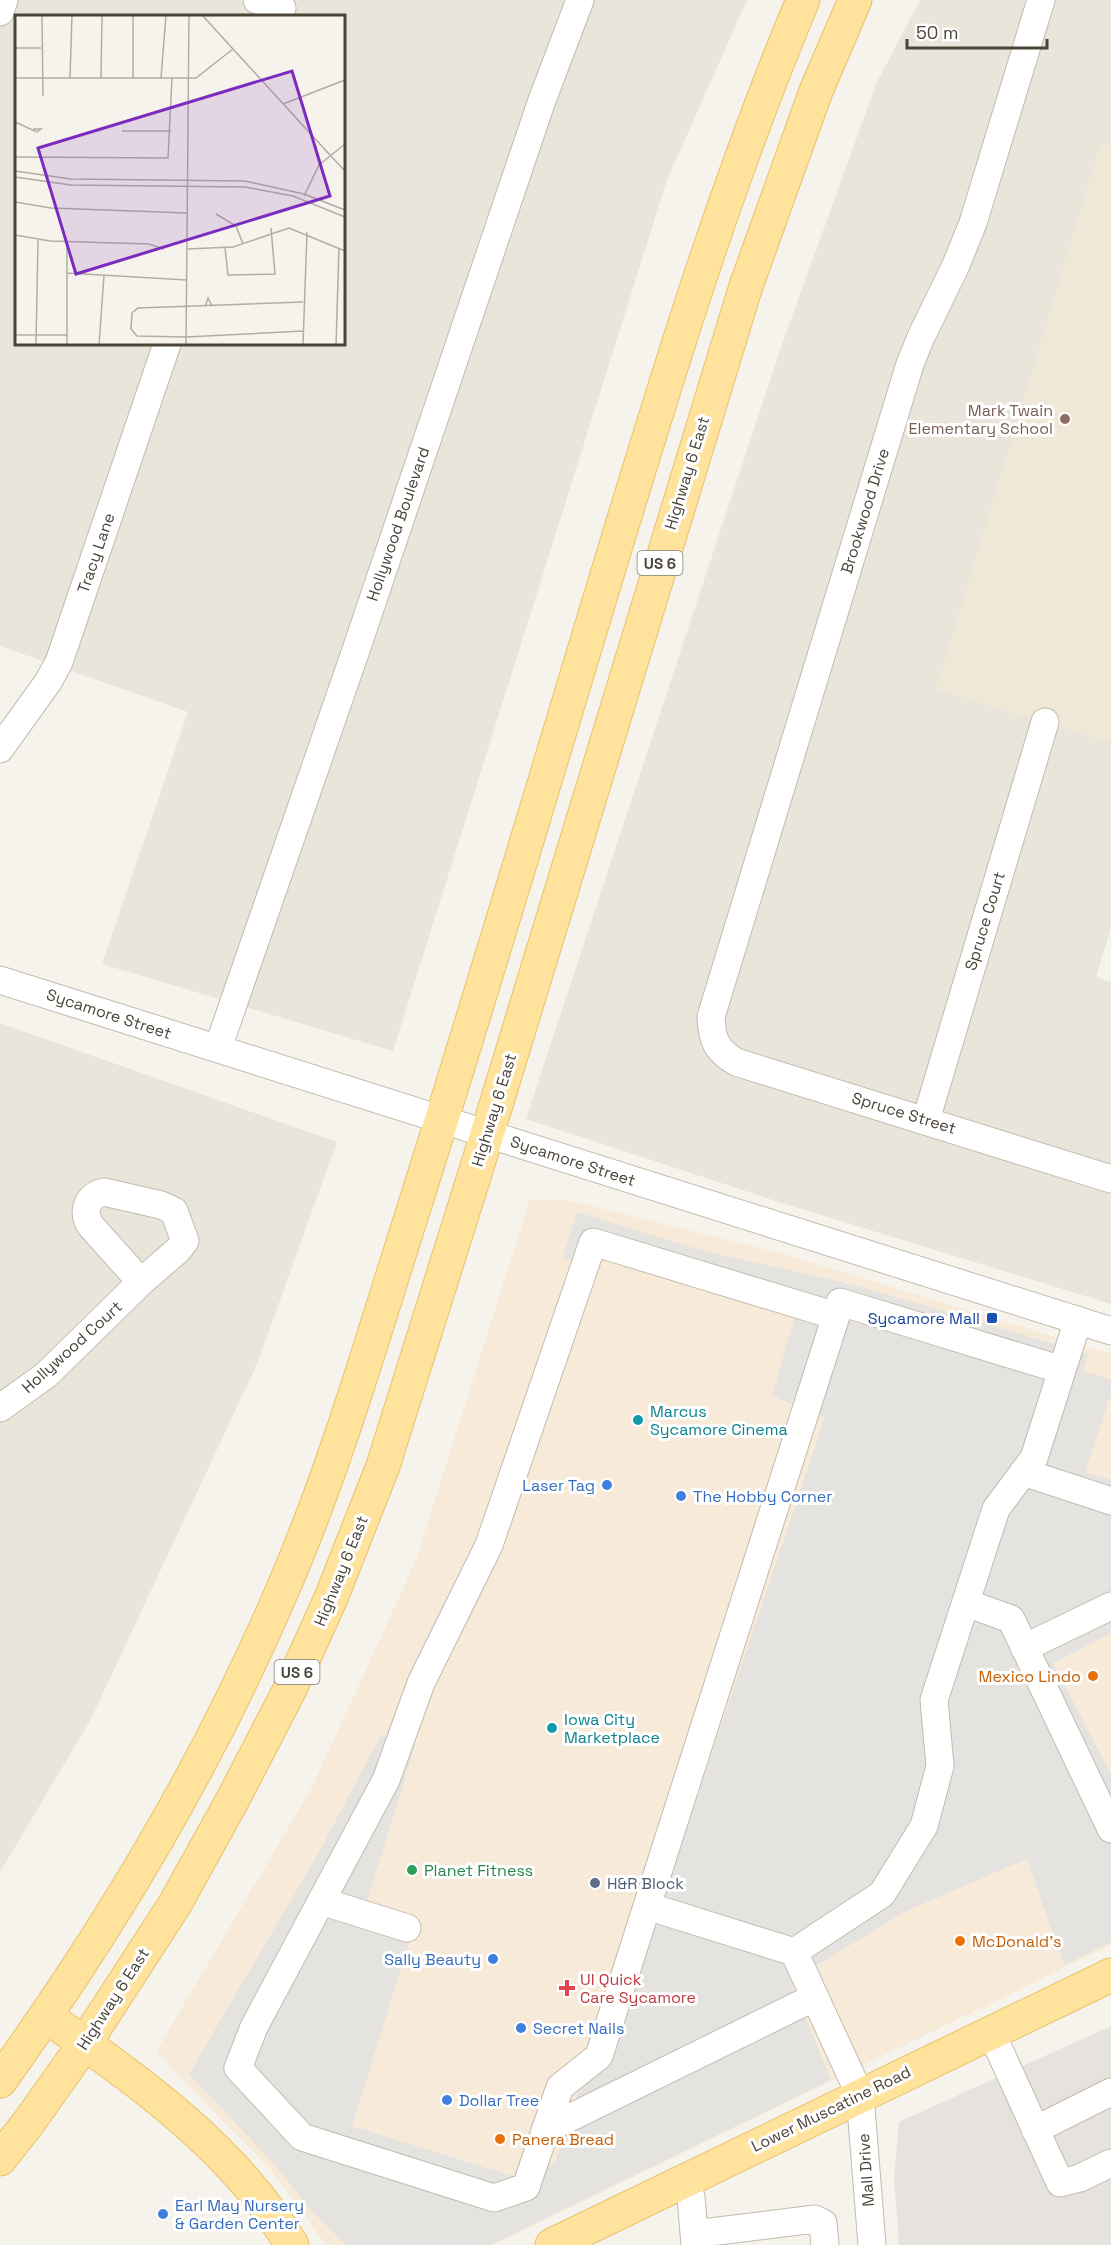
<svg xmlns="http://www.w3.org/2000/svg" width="1111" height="2245" viewBox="0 0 1111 2245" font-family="'Space Grotesk',sans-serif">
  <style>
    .residential { fill: #eae5da; fill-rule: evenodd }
    .commercial { fill: #f7ead8 }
    .industrial { fill: #e6e2dd }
    .education { fill: #efe8d6 }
    .parking { fill: #e5e3e0 }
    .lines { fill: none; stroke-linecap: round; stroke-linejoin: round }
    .minor-casing { stroke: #c2bbae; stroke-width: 29 }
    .major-casing { stroke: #e6c16a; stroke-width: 35 }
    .minor { stroke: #fff; stroke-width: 27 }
    .major { stroke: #ffe39c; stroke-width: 33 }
    .education-dot { fill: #8d6e63; stroke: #fff; stroke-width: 2 }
    .transit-dot { fill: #1a4fb4; stroke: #fff; stroke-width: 2 }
    .culture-dot { fill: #0f9aa8; stroke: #fff; stroke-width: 2 }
    .shop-dot { fill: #3f7fe0; stroke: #fff; stroke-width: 2 }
    .food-dot { fill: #e8710a; stroke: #fff; stroke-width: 2 }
    .leisure-dot { fill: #2e9e5b; stroke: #fff; stroke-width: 2 }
    .service-dot { fill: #5c6f8a; stroke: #fff; stroke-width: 2 }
    .health-dot { fill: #e0444e; stroke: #fff; stroke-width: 2 }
    .labels { text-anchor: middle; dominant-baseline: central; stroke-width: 6; stroke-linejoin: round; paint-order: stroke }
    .shield { fill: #fff; stroke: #817c74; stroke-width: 1.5 }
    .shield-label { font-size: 15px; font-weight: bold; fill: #4b4439 }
    .education-label { font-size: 16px; fill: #785e54; stroke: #fff; text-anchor: end }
    .street-label { font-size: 16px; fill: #4b4439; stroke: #fff }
    .transit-label { font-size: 16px; fill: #164399; stroke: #fff; text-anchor: end }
    .culture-label { font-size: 16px; fill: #0d838f; stroke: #fff; text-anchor: start }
    .shop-label { font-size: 16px; fill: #366cbe; stroke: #fff; text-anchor: start }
    .food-label { font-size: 16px; fill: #c56008; stroke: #fff; text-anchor: start }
    .leisure-label { font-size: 16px; fill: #27864d; stroke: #fff; text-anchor: start }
    .service-label { font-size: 16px; fill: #4e5e75; stroke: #fff; text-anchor: start }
    .health-label { font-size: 16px; fill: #be3a42; stroke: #fff; text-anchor: start }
    .inset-road { fill: none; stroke: #b2ada4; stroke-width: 1.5 }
    .view { fill: #7b2cbf; fill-opacity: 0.15; stroke: #7b2cbf; stroke-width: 3 }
    .inset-edge { fill: none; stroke: #4b4439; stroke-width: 3 }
  </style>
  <rect width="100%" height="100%" fill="#f6f3ec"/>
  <!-- residential -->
  <path class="residential" d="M0,0H747L667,180L393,1051L102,964L188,712L0,646ZM16,16H344V344H16Z
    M920,0H1111V148L1101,145L937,689L1111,742V927L1096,977L1111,982V1304L782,1203L526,1119L783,341L877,82Z
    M0,1023L337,1142L257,1364L90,1721L0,1872Z"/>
  <!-- commercial -->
  <path class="commercial" d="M530,1199L572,1201L784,1254L1111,1354V1945L493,2245H326L271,2170L156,2052L311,1789L415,1563Z"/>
  <!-- industrial -->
  <path class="industrial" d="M1111,2026V2245H899L894,2178L899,2122Z"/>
  <!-- education -->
  <path class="education" d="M1101,145L1111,148V742L937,689Z"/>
  <!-- parking -->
  <path class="parking" d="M577,1212L704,1251L855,1285L1088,1354L1083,1371L1111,1380V1393L1085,1472L1111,1480V1633L1053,1663L1111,1774V1942L1064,1965L1027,1859L906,1911L791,1981L831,2080L490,2245H346L308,2207L276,2166L189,2074L318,1854L381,1735L415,1746L367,1901L417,1917L352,2126L519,2178L555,2163L581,2082L605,2071L825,1417L772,1396L795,1316L614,1261L562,1259Z"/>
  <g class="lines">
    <defs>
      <path id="minor" d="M257,0L282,8
        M1041,0L973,223L956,265L921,337L910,364L711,1017C712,1040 716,1050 736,1062L1111,1179
        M0,12L4,0
        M0,749L48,682L59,662L167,344
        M0,980L1111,1331
        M218,1048L357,647L541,103L580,0
        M926,1120L1045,722
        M104,1192L161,1205L174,1211L185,1241L178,1250L141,1282L90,1225C82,1211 87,1196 104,1192Z
        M836,1316L593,1242L489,1545L421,1683L386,1780L254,2027L238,2068L302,2137L494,2198L526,2187L560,2087L599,2056L836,1316L840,1302L1062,1370
        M0,1408L46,1375L141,1282
        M1023,1472L1111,1501
        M966,1603L1011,1619L1111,1829
        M1024,1648L1111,1606
        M321,1901L407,1928
        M647,1906L794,1952L860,2095L872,2245
        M794,1952L882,1894L924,1826L940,1766L934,1700L996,1509L1034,1458L1078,1320
        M991,2032L1060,2183L1080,2178L1111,2163
        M545,2130L815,1997
        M1035,2130L1111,2092
        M686,2181L691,2197L695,2245
        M694,2234L815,2219L823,2223L825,2245"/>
      <path id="major" d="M46,2016C138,2081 233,2147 292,2245
        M0,2081C113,1923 209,1763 285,1584C337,1463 373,1336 413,1211C481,996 545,780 610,565C668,374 726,183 803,0
        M0,2159L29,2122L85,2043L175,1904L232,1801L289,1691L331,1598L383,1466L477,1167L746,286L816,91L855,0
        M552,2245L1111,1975"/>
    </defs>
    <!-- minor casing -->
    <use href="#minor" class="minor-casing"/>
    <!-- major casing -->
    <use href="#major" class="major-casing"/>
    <!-- minor -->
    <use href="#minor" class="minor"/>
    <!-- major -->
    <use href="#major" class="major"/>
  </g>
  <!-- markers -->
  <circle class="education-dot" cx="1065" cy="419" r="6"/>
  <rect class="transit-dot" x="986" y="1312" width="12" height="12" rx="3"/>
  <g class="culture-dot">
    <circle cx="638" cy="1420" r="6"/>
    <circle cx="552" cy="1728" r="6"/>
  </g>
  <g class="shop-dot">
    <circle cx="607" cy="1485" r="6"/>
    <circle cx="681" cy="1496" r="6"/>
    <circle cx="493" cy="1959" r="6"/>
    <circle cx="521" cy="2028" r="6"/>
    <circle cx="447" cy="2100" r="6"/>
    <circle cx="163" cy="2214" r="6"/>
  </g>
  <g class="food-dot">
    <circle cx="1093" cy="1676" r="6"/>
    <circle cx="960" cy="1941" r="6"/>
    <circle cx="500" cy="2139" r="6"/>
  </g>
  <circle class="leisure-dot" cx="412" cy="1870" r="6"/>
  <circle class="service-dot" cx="595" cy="1883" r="6"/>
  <path class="health-dot" d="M564 1979h6v6h6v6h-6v6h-6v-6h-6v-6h6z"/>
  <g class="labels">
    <!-- shield labels -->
    <g class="shield">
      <rect x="637.5" y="551" width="45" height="24" rx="4.5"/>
      <rect x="274.5" y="1660" width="45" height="24" rx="4.5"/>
    </g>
    <g class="shield-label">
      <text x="660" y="563">US 6</text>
      <text x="297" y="1672">US 6</text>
    </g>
    <!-- education labels -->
    <g class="education-label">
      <text x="1053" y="410">Mark Twain<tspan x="1053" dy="18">Elementary School</tspan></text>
    </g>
    <!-- street labels -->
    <g class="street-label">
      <text transform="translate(687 473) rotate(-73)">Highway 6 East</text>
      <text transform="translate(865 511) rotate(-73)">Brookwood Drive</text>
      <text transform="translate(398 524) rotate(-71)">Hollywood Boulevard</text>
      <text transform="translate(96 553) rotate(-71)">Tracy Lane</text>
      <text transform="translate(985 921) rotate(-73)">Spruce Court</text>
      <text transform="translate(109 1014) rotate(18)">Sycamore Street</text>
      <text transform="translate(494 1110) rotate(-73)">Highway 6 East</text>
      <text transform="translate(904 1113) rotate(17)">Spruce Street</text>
      <text transform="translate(573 1161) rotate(18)">Sycamore Street</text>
      <text transform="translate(72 1347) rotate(-42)">Hollywood Court</text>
      <text transform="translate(341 1571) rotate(-68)">Highway 6 East</text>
      <text transform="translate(113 1999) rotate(-57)">Highway 6 East</text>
      <text transform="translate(831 2109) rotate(-26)">Lower Muscatine Road</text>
      <text transform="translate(866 2170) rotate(-94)">Mall Drive</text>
    </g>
    <!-- transit labels -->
    <g class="transit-label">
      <text x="980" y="1318">Sycamore Mall</text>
    </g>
    <!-- culture labels -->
    <g class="culture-label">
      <text x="650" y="1411">Marcus<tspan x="650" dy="18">Sycamore Cinema</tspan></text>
      <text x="564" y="1719">Iowa City<tspan x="564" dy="18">Marketplace</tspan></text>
    </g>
    <!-- shop labels -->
    <g class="shop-label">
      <text x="595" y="1485" text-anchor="end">Laser Tag</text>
      <text x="693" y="1496">The Hobby Corner</text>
      <text x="481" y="1959" text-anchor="end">Sally Beauty</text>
      <text x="533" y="2028">Secret Nails</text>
      <text x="459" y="2100">Dollar Tree</text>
      <text x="175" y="2205">Earl May Nursery<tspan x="175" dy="18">&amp; Garden Center</tspan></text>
    </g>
    <!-- food labels -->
    <g class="food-label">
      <text x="1081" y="1676" text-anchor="end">Mexico Lindo</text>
      <text x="972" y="1941">McDonald's</text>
      <text x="512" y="2139">Panera Bread</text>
    </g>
    <!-- leisure labels -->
    <g class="leisure-label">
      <text x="424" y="1870">Planet Fitness</text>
    </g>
    <!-- service labels -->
    <g class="service-label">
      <text x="607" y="1883">H&amp;R Block</text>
    </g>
    <!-- health labels -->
    <g class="health-label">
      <text x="580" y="1979">UI Quick<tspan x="580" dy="18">Care Sycamore</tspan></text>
    </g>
  </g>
  <!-- overview -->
  <g transform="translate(15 15)">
    <rect width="330" height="330" fill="#f6f3ec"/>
    <path class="inset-road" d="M27,0L28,81M187,0L314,139M0,33H26M0,63H181L218,34M55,63L57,0M86,63L87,0M118,63V0M146,63L151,0M268,89L330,65M0,107L22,117L26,114H18M107,116H156M314,139L330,156M0,142L153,143L157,63M0,156L56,164L230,166L289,179L330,195M0,162L56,170L230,172L278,181L330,202M289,181L304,150L330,129M0,187L36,193L172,198M201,199L221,211L228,229M0,220L35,226L134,229L149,234M210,233L213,260L260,259L256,213M172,234L218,232L274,213L330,236M52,258L172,265M190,292L193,283L197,291M288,316L171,322L122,321L116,314L117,298L123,293L288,287M0,320H52M21,330L23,225M52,330V227M84,330L89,260M171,330L174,0M288,330L292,217M321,330L324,233"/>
    <path class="view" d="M277,56L315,181L61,259L23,133Z"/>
    <rect width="330" height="330" class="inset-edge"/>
  </g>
  <!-- scale -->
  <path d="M907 39v9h140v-9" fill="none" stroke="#4b4439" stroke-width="3"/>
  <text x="916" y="39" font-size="18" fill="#4b4439" stroke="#ffffff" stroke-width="4.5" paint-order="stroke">50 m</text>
</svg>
